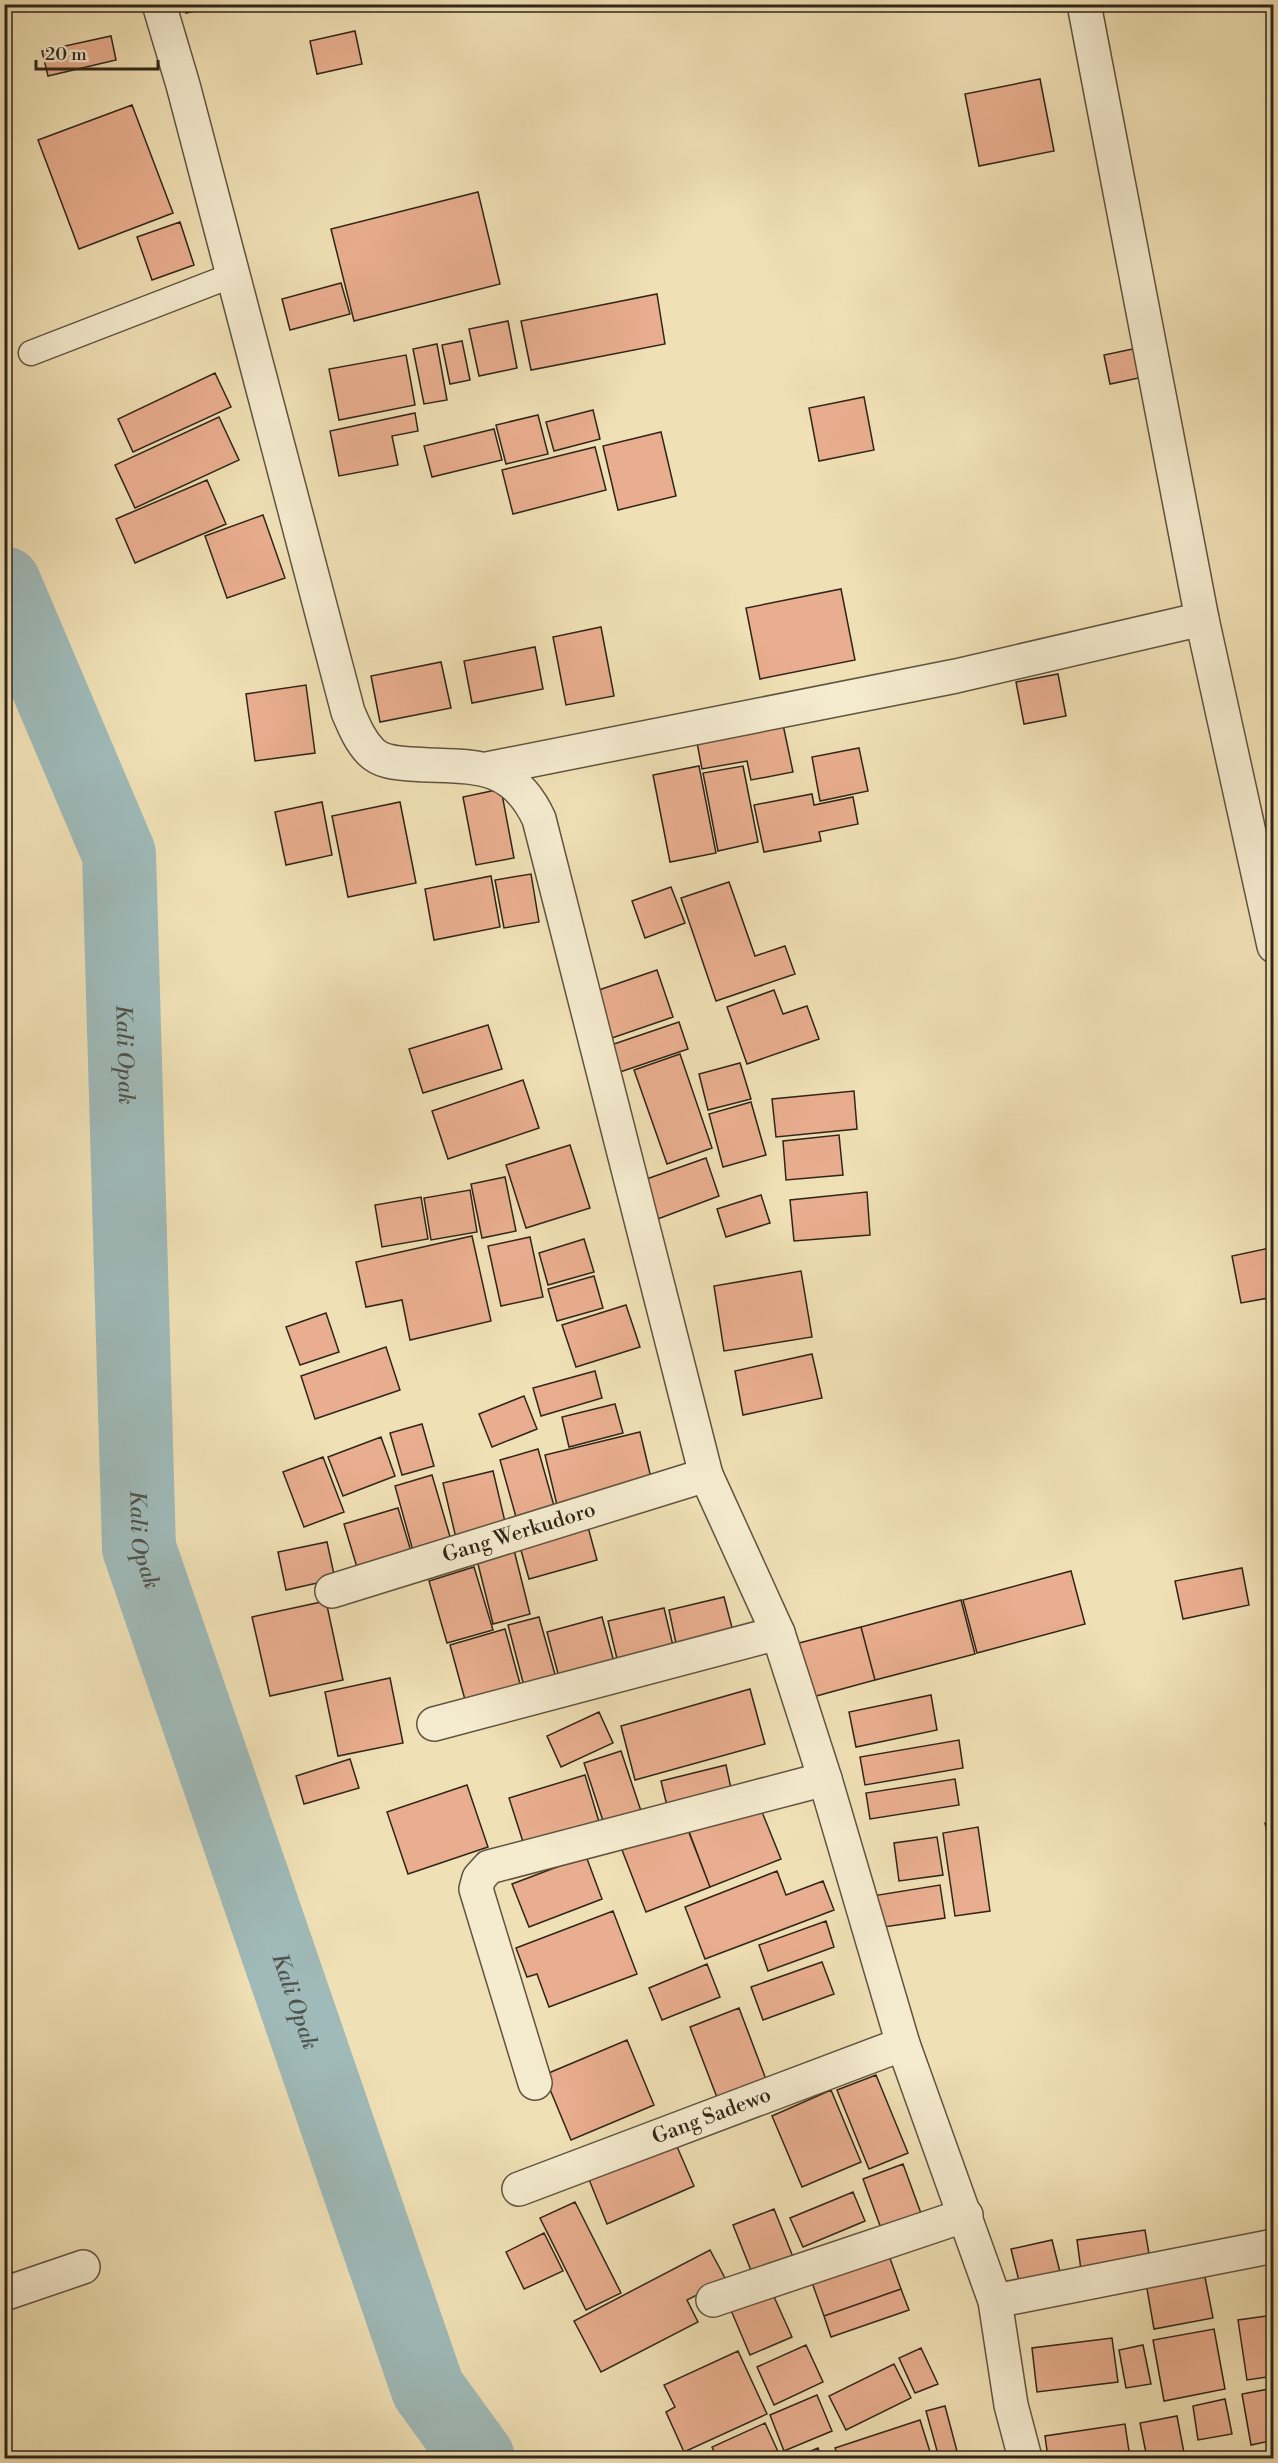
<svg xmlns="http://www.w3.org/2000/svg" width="1278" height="2463" viewBox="0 0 1278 2463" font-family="'Libre Bodoni',serif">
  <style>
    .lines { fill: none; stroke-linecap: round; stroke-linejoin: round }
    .river { stroke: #9fbab9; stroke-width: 74 }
    .building { fill: #e9ae8f; stroke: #302619; stroke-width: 1.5 }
    .lane-casing { stroke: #605440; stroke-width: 27 }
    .street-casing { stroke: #605440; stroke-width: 36 }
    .lane { stroke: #f5ebcf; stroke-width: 24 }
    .street { stroke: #f5ebcf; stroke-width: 33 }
    .labels { text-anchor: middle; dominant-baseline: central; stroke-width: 6; stroke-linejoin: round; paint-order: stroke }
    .street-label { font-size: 21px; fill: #302619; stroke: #f5ebcf }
    .water-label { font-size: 22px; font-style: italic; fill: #515249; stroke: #f5ebcf }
  </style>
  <rect width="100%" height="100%" fill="#f0e0b5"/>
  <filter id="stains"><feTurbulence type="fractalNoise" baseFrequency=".00333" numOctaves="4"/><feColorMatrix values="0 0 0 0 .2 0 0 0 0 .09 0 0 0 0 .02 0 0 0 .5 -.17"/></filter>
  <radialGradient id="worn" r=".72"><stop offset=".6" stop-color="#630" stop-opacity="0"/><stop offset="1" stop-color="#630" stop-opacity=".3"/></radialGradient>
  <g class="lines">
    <!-- river -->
    <path class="river" id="s1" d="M4,583L119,854L139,1548L428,2389L478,2458"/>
  </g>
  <!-- building -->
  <path class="building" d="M184,4H226L186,13Z
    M355,31L362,64L317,74L310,41Z
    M111,36L116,60L48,76L42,51Z
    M1040,79L1054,151L979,166L965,94Z
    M132,105L173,213L79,249L38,140Z
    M478,192L500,284L354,321L331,229Z
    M180,222L194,265L152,280L137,237Z
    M341,283L350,314L290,330L282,299Z
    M657,294L665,344L531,370L521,321Z
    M508,321L517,368L479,376L469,329Z
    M462,341L470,380L450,384L442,345Z
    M437,344L447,400L424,404L413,349Z
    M1147,346L1153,375L1110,384L1104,355Z
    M406,355L415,405L339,420L329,369Z
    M215,373L231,407L133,452L118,419Z
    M864,397L874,450L819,461L809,408Z
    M593,410L600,439L554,451L546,422Z
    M415,413L418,431L392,436L398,465L339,476L330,431Z
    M538,415L548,454L506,464L496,425Z
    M219,417L239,460L135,508L115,465Z
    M494,429L502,460L432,477L424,446Z
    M661,432L676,496L618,510L603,446Z
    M595,447L606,490L513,514L502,470Z
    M207,480L226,524L135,563L116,519Z
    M263,515L285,578L227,598L205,536Z
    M841,589L855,660L760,679L746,608Z
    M601,627L614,696L566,705L553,637Z
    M535,647L543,689L472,703L464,661Z
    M441,662L451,708L380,722L371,676Z
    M1058,674L1066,716L1024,724L1016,682Z
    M306,685L315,753L255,761L246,694Z
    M781,715L793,772L751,780L747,761L702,769L695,732Z
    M859,748L868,791L820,801L812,757Z
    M699,766L716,853L670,862L653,775Z
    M743,766L758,842L718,851L703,773Z
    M501,789L514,858L476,865L463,797Z
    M812,794L814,805L853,797L858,824L819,832L821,841L764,852L754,805Z
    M322,802L332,855L286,865L275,812Z
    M400,802L416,883L348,897L332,816Z
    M531,874L539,922L504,928L495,880Z
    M491,876L500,927L434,940L425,889Z
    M729,882L755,956L785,946L795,974L716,1001L681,898Z
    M671,887L685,923L645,938L632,901Z
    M657,970L673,1017L612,1038L596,991Z
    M774,990L783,1014L807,1006L819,1039L747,1064L727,1007Z
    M679,1022L688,1049L617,1073L608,1046Z
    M488,1025L502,1069L423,1093L409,1049Z
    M680,1054L712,1148L667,1164L634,1070Z
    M740,1063L751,1099L708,1110L699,1074Z
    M523,1080L539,1128L448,1159L432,1111Z
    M854,1091L857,1129L776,1137L772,1099Z
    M751,1102L766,1155L723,1167L709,1114Z
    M839,1135L843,1175L786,1180L783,1141Z
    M570,1145L590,1208L526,1228L506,1165Z
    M706,1158L719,1196L655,1220L641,1181Z
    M505,1177L516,1231L482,1238L471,1184Z
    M470,1190L477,1232L431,1240L424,1198Z
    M867,1192L870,1235L794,1241L790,1200Z
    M761,1195L770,1223L726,1237L717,1209Z
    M421,1197L428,1239L382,1247L375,1205Z
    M472,1236L491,1321L410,1340L402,1300L366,1307L356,1262Z
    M530,1237L543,1297L501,1306L488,1246Z
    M584,1239L594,1272L548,1285L539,1253Z
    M1274,1247V1297L1241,1303L1232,1256Z
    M801,1271L812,1337L724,1351L714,1286Z
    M594,1276L603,1308L557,1321L548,1289Z
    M626,1305L640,1347L576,1367L562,1325Z
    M326,1313L339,1352L300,1365L286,1327Z
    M386,1347L400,1390L315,1419L301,1376Z
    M812,1354L822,1398L743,1415L735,1371Z
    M595,1371L602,1398L541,1416L533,1388Z
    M524,1396L537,1429L492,1447L479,1414Z
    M615,1404L623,1433L569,1447L562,1417Z
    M422,1424L434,1466L402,1475L390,1433Z
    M640,1432L652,1482L557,1505L545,1455Z
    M381,1437L395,1476L343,1496L328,1457Z
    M538,1449L556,1513L518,1524L500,1460Z
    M323,1457L344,1512L304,1527L283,1472Z
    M493,1471L506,1526L456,1538L443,1483Z
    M432,1475L453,1547L415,1558L395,1486Z
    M398,1508L413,1558L359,1574L344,1524Z
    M585,1516L597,1560L529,1579L517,1536Z
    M327,1542L335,1579L286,1590L278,1552Z
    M512,1542L530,1614L493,1624L475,1552Z
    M474,1567L493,1630L447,1643L429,1581Z
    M1242,1568L1249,1605L1183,1619L1175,1581Z
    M1071,1571L1085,1624L977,1653L963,1600Z
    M724,1597L735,1639L678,1653L669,1610Z
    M961,1600L975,1654L875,1680L861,1627Z
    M326,1601L343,1680L270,1696L252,1617Z
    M664,1608L675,1654L619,1667L608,1621Z
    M539,1617L556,1678L524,1686L508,1625Z
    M602,1617L615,1666L560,1681L547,1632Z
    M861,1627L875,1680L809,1698L795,1644Z
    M505,1629L522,1691L467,1707L450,1645Z
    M390,1678L403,1743L338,1756L325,1692Z
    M750,1689L765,1744L635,1780L621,1726Z
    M931,1695L937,1730L856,1747L849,1712Z
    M599,1712L613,1743L561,1767L547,1736Z
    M959,1740L963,1768L865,1785L860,1757Z
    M621,1751L642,1814L605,1827L584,1763Z
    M350,1759L359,1788L304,1804L296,1776Z
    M726,1765L733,1798L669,1814L661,1781Z
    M585,1775L600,1825L525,1848L509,1798Z
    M955,1779L959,1805L870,1819L866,1793Z
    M467,1785L488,1847L408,1874L387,1812Z
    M758,1802L781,1859L710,1887L688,1829Z
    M1274,1821V1863L1265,1823Z
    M686,1825L710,1887L646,1912L622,1850Z
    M978,1827L990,1911L955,1916L943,1833Z
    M937,1837L943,1875L899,1881L894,1843Z
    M586,1856L602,1899L529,1927L512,1884Z
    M777,1871L786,1895L823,1881L834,1910L705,1959L685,1907Z
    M940,1885L945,1918L877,1928L872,1896Z
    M613,1911L637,1974L549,2007L537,1974L527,1977L516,1948Z
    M826,1921L834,1947L768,1971L759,1945Z
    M822,1962L834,1994L763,2020L751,1987Z
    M707,1964L720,1997L662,2020L649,1988Z
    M739,2008L767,2082L718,2100L690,2027Z
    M627,2040L654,2105L571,2140L544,2075Z
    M876,2075L908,2153L869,2169L837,2090Z
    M831,2090L861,2162L802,2187L772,2116Z
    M672,2135L694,2186L607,2224L586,2172Z
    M903,2164L922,2216L882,2231L863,2179Z
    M853,2192L865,2221L803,2247L790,2218Z
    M575,2202L621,2293L586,2310L540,2218Z
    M774,2209L795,2262L754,2278L733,2225Z
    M1145,2230L1150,2260L1081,2270L1077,2240Z
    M544,2233L563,2271L524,2289L506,2252Z
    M1052,2240L1061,2276L1020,2285L1011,2249Z
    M710,2250L726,2280L687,2300L698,2322L601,2372L574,2321Z
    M887,2250L901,2289L824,2316L810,2277Z
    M1204,2272L1213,2318L1154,2329L1146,2283Z
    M901,2289L909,2310L831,2337L824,2316Z
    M771,2290L792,2337L750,2355L730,2308Z
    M1274,2315V2376L1247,2380L1238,2320Z
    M1214,2329L1225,2389L1164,2401L1153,2340Z
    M1112,2338L1118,2382L1037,2392L1032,2348Z
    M806,2345L823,2382L774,2405L757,2367Z
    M1143,2345L1151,2384L1126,2388L1119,2350Z
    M921,2348L938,2384L915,2393L899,2358Z
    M738,2351L767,2414L684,2452L666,2412L675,2407L664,2385Z
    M894,2364L911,2398L846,2430L829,2396Z
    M1274,2388V2440L1251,2445L1242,2394Z
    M817,2395L832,2431L784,2451L770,2415Z
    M1225,2399L1232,2434L1198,2440L1193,2406Z
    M945,2406L958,2455L939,2458L926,2411Z
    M1177,2416L1185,2458H1147L1140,2423Z
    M920,2420L932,2458H839L835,2448Z
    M765,2423L780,2456L774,2458H717L712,2447Z
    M1125,2424L1130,2458H1048L1045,2436Z
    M818,2448L822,2458H794Z
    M1235,2453L1236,2458H1203Z"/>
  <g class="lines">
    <defs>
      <path id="lane" d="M31,353L233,275"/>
      <g id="street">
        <path d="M159,4L183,85L348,712C354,726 360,741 371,752C381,762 396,763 410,764C468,768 511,758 539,819L706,1475L778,1633L825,1779L903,2044L995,2301L1011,2405L1025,2458"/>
        <path d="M1084,4L1202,619L1274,946"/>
        <path d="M487,769L956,676L1202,619"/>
        <path id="s2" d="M332,1591L706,1475"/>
        <path d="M434,1724L778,1633"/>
        <path d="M535,2083L476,1889L479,1878L489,1867L825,1779"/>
        <path id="s3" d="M519,2189L903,2044"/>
        <path d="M4,2294L83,2267"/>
        <path d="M713,2300L966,2215"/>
        <path d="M995,2301L1274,2246"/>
      </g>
    </defs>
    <!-- lane casing -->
    <use href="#lane" class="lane-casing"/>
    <!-- street casing -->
    <use href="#street" class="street-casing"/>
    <!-- lane -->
    <use href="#lane" class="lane"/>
    <!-- street -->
    <use href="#street" class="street"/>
  </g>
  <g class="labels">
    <!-- street labels -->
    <g class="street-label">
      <text stroke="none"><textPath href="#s2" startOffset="196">Gang Werkudoro</textPath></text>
      <text stroke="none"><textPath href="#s3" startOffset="206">Gang Sadewo</textPath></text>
    </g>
    <!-- water labels -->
    <g class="water-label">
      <text stroke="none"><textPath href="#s1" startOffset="495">Kali Opak</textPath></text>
      <text stroke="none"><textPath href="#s1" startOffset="981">Kali Opak</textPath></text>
      <text stroke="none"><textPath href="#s1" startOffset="1468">Kali Opak</textPath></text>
    </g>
  </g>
  <!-- margin -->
  <rect width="1278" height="2463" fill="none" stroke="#f0e0b5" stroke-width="24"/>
  <rect x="6" y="6" width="1266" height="2451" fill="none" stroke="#302619" stroke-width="3"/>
  <rect x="12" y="12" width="1254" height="2439" fill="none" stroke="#302619" stroke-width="1.5"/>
  <!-- scale -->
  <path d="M36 60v9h122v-9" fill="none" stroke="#302619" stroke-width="3"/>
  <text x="45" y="60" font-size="18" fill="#302619" stroke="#f5ebcf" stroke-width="4.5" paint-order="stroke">20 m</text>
  <rect width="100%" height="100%" filter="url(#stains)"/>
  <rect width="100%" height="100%" fill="url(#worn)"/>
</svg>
